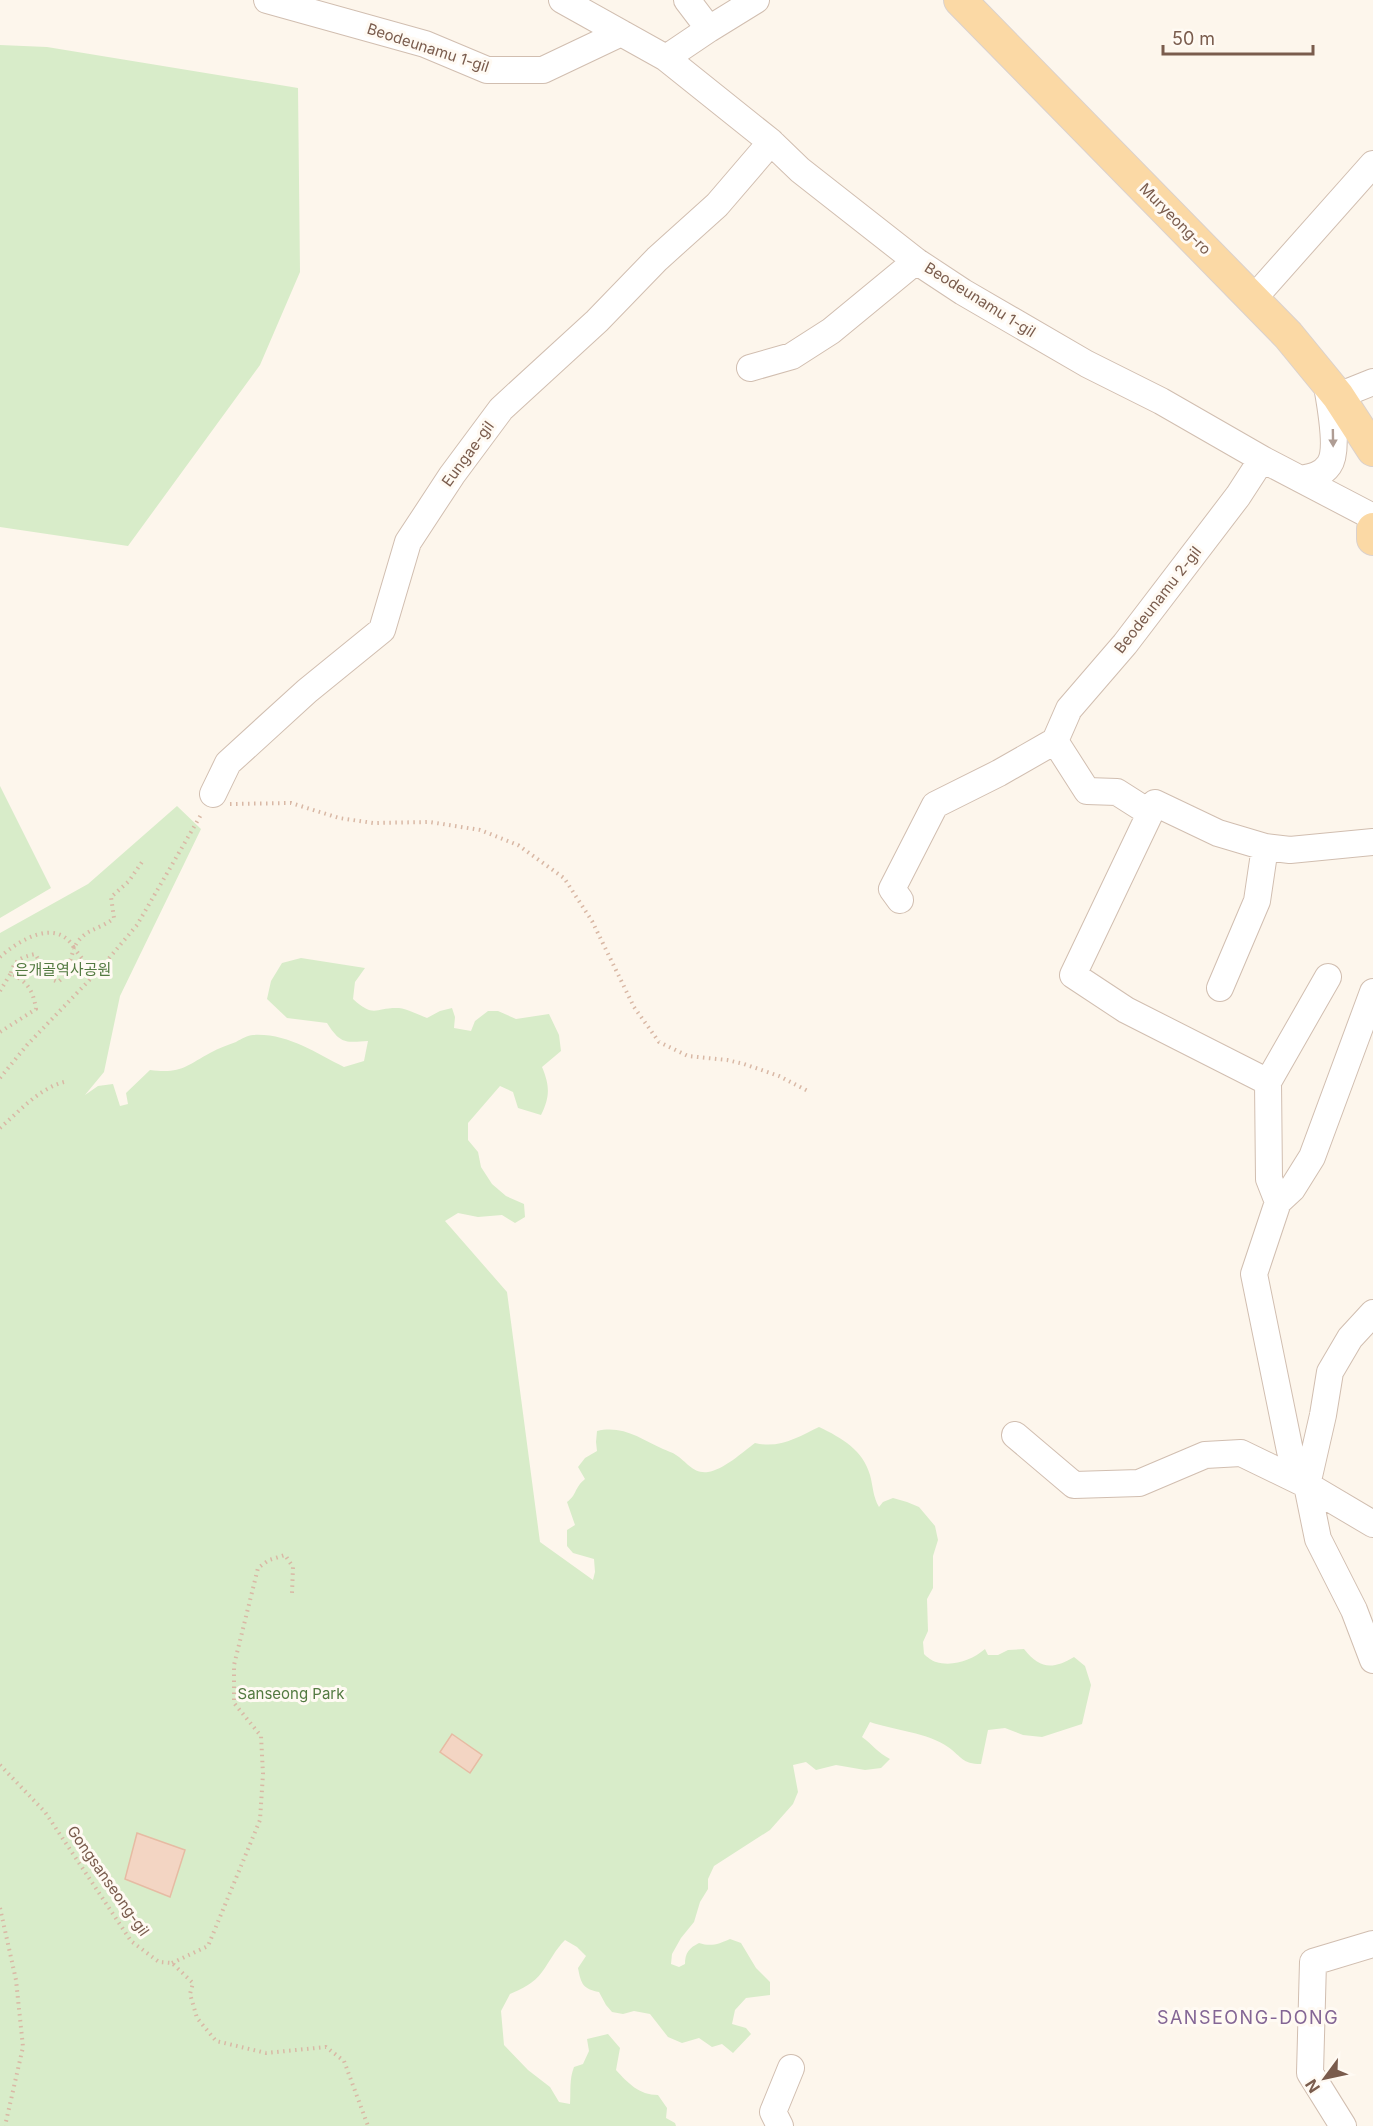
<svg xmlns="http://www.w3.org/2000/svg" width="1373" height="2126" font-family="Inter,'Noto Sans KR',sans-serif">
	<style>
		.green { fill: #d8ecc9 }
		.building { fill: #f3d5c3; stroke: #e6bba3; stroke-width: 1.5 }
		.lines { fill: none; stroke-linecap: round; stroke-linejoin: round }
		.minor-casing { stroke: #d1beb0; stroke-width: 28 }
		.major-casing { stroke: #dad1cd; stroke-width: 34 }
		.path { stroke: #d9b8a5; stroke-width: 4; stroke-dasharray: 1.5 4.5; stroke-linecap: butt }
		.minor { stroke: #fff; stroke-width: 26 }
		.major { stroke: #fbd9a5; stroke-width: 32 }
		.oneway { fill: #af9d94 }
		.labels { text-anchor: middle; stroke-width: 6; stroke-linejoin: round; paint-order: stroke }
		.street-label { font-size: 15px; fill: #7a5c4d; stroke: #fffaf3 }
		.park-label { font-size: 15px; fill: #537a41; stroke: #fffaf3 }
		.quarter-label { font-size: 18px; letter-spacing: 1.5px; fill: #846695; stroke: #fffaf3 }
	</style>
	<rect width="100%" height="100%" fill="#fdf6ec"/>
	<!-- green -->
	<path class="green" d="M0,45L47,47L298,88L300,272L260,365L128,546L0,527Z
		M0,786L51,888L0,918Z
		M177,806L201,829L120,996L104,1072L85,1095L98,1086L113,1084L120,1106L128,1104L126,1093L150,1070C181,1074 186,1066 210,1053C219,1048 228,1045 236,1042C241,1039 248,1035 253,1035C288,1033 315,1053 344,1067L364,1061L368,1041C344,1043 340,1043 327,1023L287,1018L267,999L271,981L282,963L301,958L365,968L355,982L353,999C375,1019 375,1007 399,1008C407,1009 419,1015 427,1018L440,1011L452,1008L455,1017L454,1028L471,1031L475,1021L488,1011H498L516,1019L549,1014L559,1035L561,1051L542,1067C550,1086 550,1097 541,1115L518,1108L513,1092L500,1086L468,1123V1140L478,1152L481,1167L492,1184L506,1196L524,1204L525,1217L515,1223L502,1215L478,1217L458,1213L445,1221L507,1292L540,1542L593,1580L595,1572L594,1559L573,1553L567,1546V1530L575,1525L567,1502C577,1495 574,1488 585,1479L578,1467L585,1458L597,1451L596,1442L597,1431C623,1425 641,1439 663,1449C667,1451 672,1452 676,1455C687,1462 693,1474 708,1472C723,1470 743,1452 755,1443C780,1449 798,1437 819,1427C842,1438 863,1450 870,1475C873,1486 873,1497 879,1507L883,1502L893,1498L907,1502L919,1507L935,1526L938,1540L933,1556V1588L927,1599L928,1631L923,1642L924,1654C927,1657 932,1661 936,1662C953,1667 972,1660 985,1649L988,1655H998L1008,1650L1024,1649C1040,1669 1052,1670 1074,1657L1085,1666L1091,1685L1082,1724L1042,1737L1023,1735L1005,1728L988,1730L981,1764C962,1764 962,1757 948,1747C929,1733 893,1730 870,1722L862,1737C872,1744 878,1753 890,1759L881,1768L865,1770L836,1765L816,1770L806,1762L793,1765L798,1792L793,1804L770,1830L714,1866L708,1879V1889L700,1902L694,1922L681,1938L672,1954L671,1964L679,1967L685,1964C685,1953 689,1948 699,1943C711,1947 719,1944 730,1939L741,1943L756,1968L770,1982V1995L746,1998L735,2010L732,2024L746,2028L751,2034L733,2053L722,2044L712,2047L699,2038L682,2043L668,2037L650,2014L634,2011L623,2014L612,2012L606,2005L599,1992C583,1989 581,1984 578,1968L586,1956L577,1947L565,1940C555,1950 550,1961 542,1972C534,1983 522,1989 510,1994L501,2011L504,2045L528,2070L550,2087L559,2102L570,2104C571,2090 569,2080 574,2067L583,2064L589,2051L587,2039L608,2034L620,2048L616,2070C628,2083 639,2095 658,2095L667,2108L666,2118L675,2123L676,2126H0V933L88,884Z"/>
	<!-- building -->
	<path class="building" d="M452,1734L482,1755L470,1773L440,1752Z
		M137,1833L185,1850L170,1897L125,1879Z"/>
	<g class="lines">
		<defs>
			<path id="minor" d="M267,0L425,44L487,70H543L621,33
				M562,0L666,58L771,142L800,170L916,261L963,292L1087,364L1161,401L1262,459L1373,517
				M687,0L709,29
				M666,58L709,29L756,0
				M1253,299L1373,164
				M750,368L792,356L831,331L916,261
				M1338,396L1373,382
				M1301,479C1312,477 1322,475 1329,465C1340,450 1329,399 1326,380
				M1055,741L1069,709L1125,644L1238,496L1262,459
				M213,794L228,763L307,691L382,630L408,542L452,475L501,409L597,321L657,259L717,205L771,142
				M1265,847L1290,850L1373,842
				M900,900L892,889L935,805L999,773L1055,741L1087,791L1117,792L1150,813
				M1220,988L1257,901L1265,847L1218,833L1155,803L1073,975L1126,1010L1268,1082
				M1373,992L1312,1157L1292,1189L1278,1202L1254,1274L1290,1451L1307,1485L1318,1539L1354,1610L1373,1660
				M1278,1202L1269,1179L1268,1082L1328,977
				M1015,1435L1074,1485L1139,1483L1205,1455L1241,1453L1307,1485L1373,1524
				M1307,1485L1323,1415L1330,1372L1350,1338L1373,1313
				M780,2126L773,2112L791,2068
				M1343,2126L1310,2073L1313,1962L1373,1944"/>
			<path id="major" d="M960,0L1288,335L1338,396L1373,450
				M1373,529V539"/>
		</defs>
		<!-- minor casing -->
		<use href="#minor" class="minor-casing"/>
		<!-- major casing -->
		<use href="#major" class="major-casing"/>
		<!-- path -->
		<path class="path" d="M230,804L291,803L339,818L373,823L430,822L480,830L518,845L564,878L592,921L634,1007L659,1042L688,1056L727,1060L744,1064L779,1076L808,1091
			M0,957C19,940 57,917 74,948C84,928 98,931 114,918L111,897L129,881L144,859
			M11,973C14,960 22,957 35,954L51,979L58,982L66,975L74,948L84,961L99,970
			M0,991L11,973C28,983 33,990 36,1009L0,1032
			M0,1078L27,1045L99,970L137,925L202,813
			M0,1128C20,1111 38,1089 64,1082
			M0,1765L45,1812L131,1941L159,1962L172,1963L193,1983L190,1994L197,2018L216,2041L266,2053L326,2047L344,2061L368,2126
			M0,1908L16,1980L23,2047L5,2126
			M172,1963L208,1946L260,1820L263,1774L261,1736L234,1703V1665L258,1568L269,1560L285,1555L293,1567L292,1593"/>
		<!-- minor -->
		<use href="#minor" class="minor"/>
		<!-- major -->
		<use href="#major" class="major"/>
	</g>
	<!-- one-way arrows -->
	<defs><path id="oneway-solid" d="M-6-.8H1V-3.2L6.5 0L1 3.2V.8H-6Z" transform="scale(1.5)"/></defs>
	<use class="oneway" href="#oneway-solid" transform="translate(1333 438) rotate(89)"/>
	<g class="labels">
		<!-- street labels -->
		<g class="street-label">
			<text transform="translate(428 48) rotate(18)" y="5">Beodeunamu 1-gil</text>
			<text transform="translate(1175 219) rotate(45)" y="5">Muryeong-ro</text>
			<text transform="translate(980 300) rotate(32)" y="5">Beodeunamu 1-gil</text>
			<text transform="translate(468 454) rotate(-54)" y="5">Eungae-gil</text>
			<text transform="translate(1158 600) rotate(-52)" y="5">Beodeunamu 2-gil</text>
			<text transform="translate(108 1881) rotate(55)" y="5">Gongsanseong-gil</text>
		</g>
		<!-- park labels -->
		<g class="park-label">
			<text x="63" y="975">은개골역사공원</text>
			<text x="291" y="1699">Sanseong Park</text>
		</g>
		<!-- quarter labels -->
		<g class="quarter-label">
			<text x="1248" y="2024">SANSEONG-DONG</text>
		</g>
	</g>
	<!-- north arrow -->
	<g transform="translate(1325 2078) rotate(237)" stroke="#fffaf3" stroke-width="4.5" paint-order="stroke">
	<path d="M0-4.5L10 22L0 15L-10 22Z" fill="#7a5c4d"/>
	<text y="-9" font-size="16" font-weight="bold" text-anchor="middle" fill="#7a5c4d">N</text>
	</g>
	<!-- scale -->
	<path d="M1163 45v9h150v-9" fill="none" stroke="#7a5c4d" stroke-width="3"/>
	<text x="1172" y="45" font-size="18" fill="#7a5c4d" stroke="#fffaf3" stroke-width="4.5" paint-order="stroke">50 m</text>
</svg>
